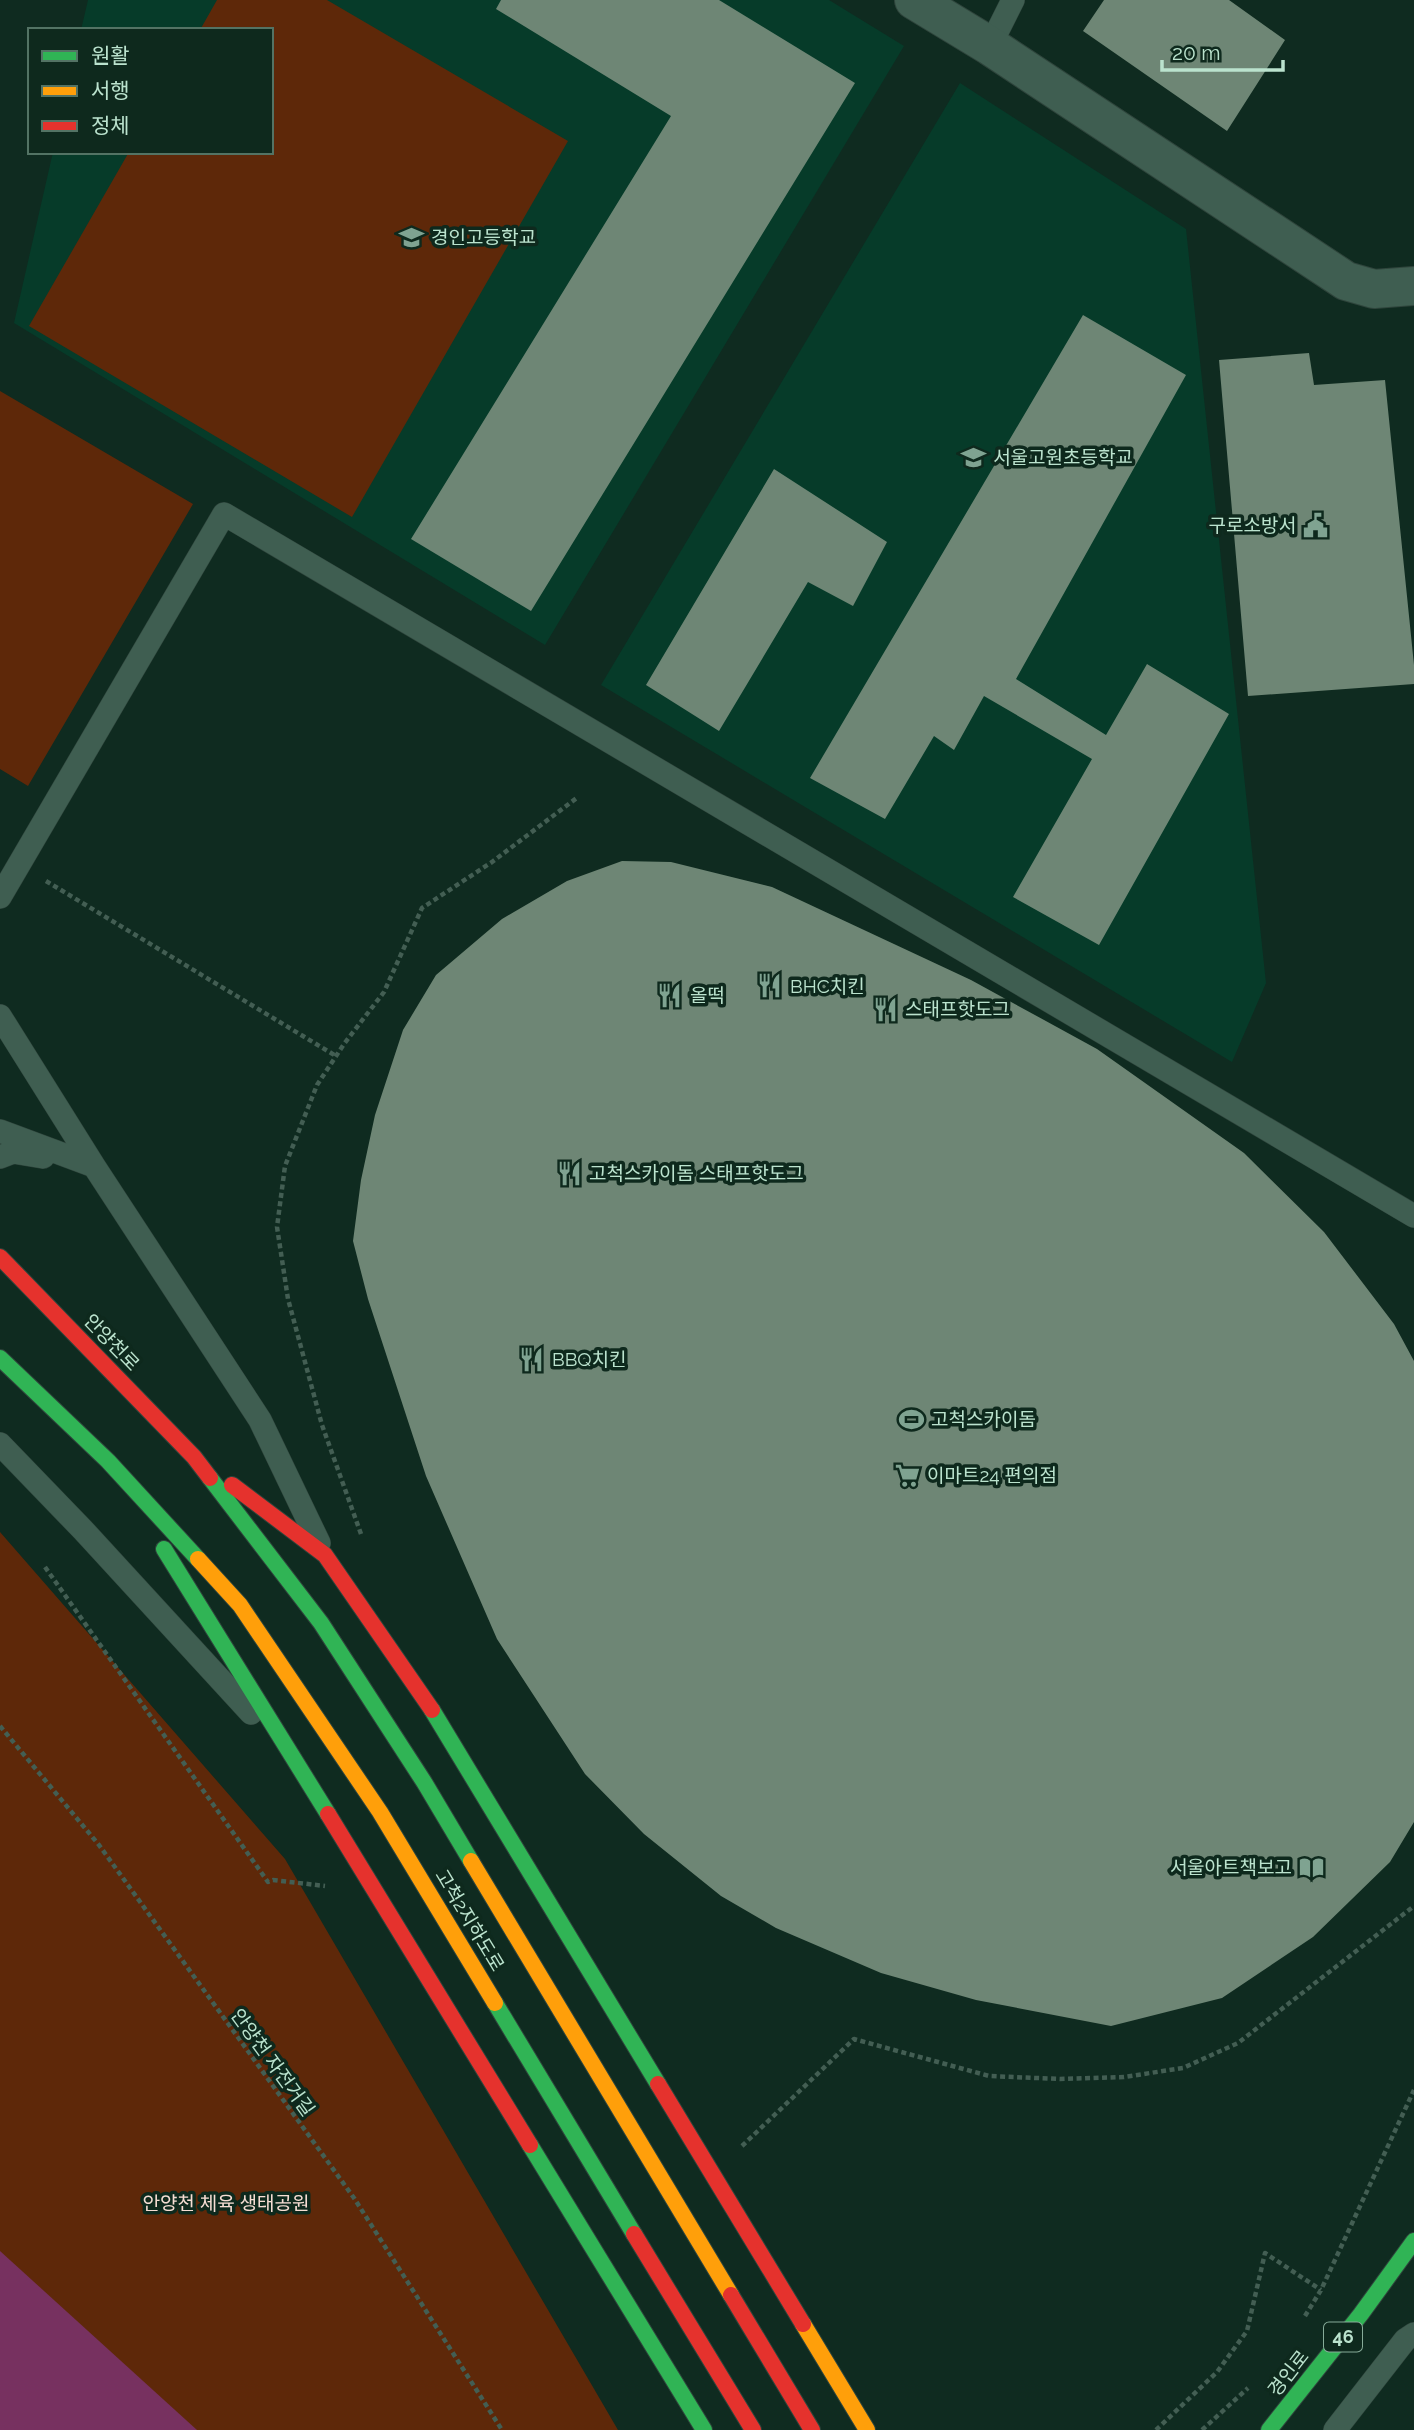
<svg xmlns="http://www.w3.org/2000/svg" width="1414" height="2430" font-family="Raleway,'Noto Sans KR',sans-serif">
	<style>
		.built { fill: #063b29 }
		.green { fill: #5e2809 }
		.water { fill: #773160 }
		.building { fill: #6e8675 }
		.lines { fill: none; stroke-linecap: round; stroke-linejoin: round }
		.lane-casing { stroke: #2f453c; stroke-width: 24 }
		.street-casing { stroke: #2f453c; stroke-width: 40 }
		.fast-casing { stroke: #2f453c; stroke-width: 18 }
		.slow-casing { stroke: #2f453c; stroke-width: 18 }
		.jam-casing { stroke: #2f453c; stroke-width: 18 }
		.path { stroke: #435e53; stroke-width: 4.5; stroke-dasharray: 5 3.5; stroke-linecap: butt }
		.lane { stroke: #3f5e51; stroke-width: 23 }
		.street { stroke: #3f5e51; stroke-width: 38 }
		.fast { stroke: #30b455; stroke-width: 16 }
		.slow { stroke: #ff9f0a; stroke-width: 16 }
		.jam { stroke: #e5322d; stroke-width: 16 }
		.labels { text-anchor: middle; stroke-width: 7; stroke-linejoin: round; paint-order: stroke }
		.shield { fill: #0e291d; stroke: #87ab99; stroke-width: 2 }
		.shield-label { font-size: 18px; font-weight: bold; fill: #bbe3ce }
		.poi-label { font-size: 19px; fill: #bbe3ce; stroke: #0e291d; text-anchor: start }
		.street-label { font-size: 19px; fill: #bbe3ce; stroke: #0e291d }
		.park-label { font-size: 19px; fill: #f6ddd3; stroke: #0e291d }
	</style>
	<rect width="100%" height="100%" fill="#0f2b20"/>
	<!-- built -->
	<path class="built" d="M88,0H829L904,46L545,645L14,323L53,152H271V30H81Z
		M960,83L1186,229L1266,983L1232,1062L601,685Z"/>
	<!-- green -->
	<path class="green" d="M217,0H327L568,141L352,517L29,326L129,152H271V30H200Z
		M0,391L193,504L28,786L0,769Z
		M0,1532L285,1859L618,2430H0Z"/>
	<!-- water -->
	<path class="water" d="M0,2251L197,2430H0Z"/>
	<!-- building -->
	<path class="building" d="M501,0H719L855,83L531,611L411,539L671,116L496,9Z
		M1104,0H1229L1285,40L1227,131L1083,31Z
		M1083,315L1186,375L1016,679L1106,735L1147,664L1229,714L1099,945L1013,897L1092,759L984,696L954,750L934,736L885,819L810,778Z
		M1309,353L1314,385L1385,380L1414,665V684L1248,696L1219,360Z
		M774,469L887,542L853,606L808,582L719,731L646,685Z
		M622,861L671,862L772,887L971,980L1097,1049L1244,1153L1324,1232L1394,1324L1414,1361V1822L1390,1862L1313,1937L1222,1998L1111,2026L976,2000L881,1973L776,1928L721,1896L644,1834L585,1774L497,1639L426,1476L368,1299L353,1241L361,1180L375,1115L403,1030L436,975L502,919L567,881Z"/>
	<g class="lines">
		<defs>
			<path id="lane" d="M990,46L1013,0
				M0,897L224,514L1414,1216
				M0,1016L94,1166L260,1420L319,1543
				M0,1131L94,1166
				M0,1157L13,1152L43,1157
				M0,1444L83,1530L251,1713
				M1335,2430L1405,2340L1414,2334"/>
			<path id="street" d="M914,0L990,46L1346,281L1374,289L1414,286"/>
			<path id="fast" d="M0,1358L108,1461L198,1559
				M210,1478L321,1623L424,1782L471,1861
				M164,1549L328,1814
				M432,1710L658,2084
				M495,2003L634,2234
				M530,2145L704,2430
				M1269,2430L1361,2314L1414,2241"/>
			<path id="slow" d="M198,1559L240,1605L380,1812L495,2003
				M471,1861L731,2295
				M803,2324L867,2430"/>
			<path id="jam" d="M0,1257L194,1457L210,1478
				M232,1485L325,1555L432,1710
				M328,1814L530,2145
				M658,2084L803,2324
				M634,2234L753,2430
				M731,2295L812,2430"/>
		</defs>
		<!-- lane casing -->
		<use href="#lane" class="lane-casing"/>
		<!-- street casing -->
		<use href="#street" class="street-casing"/>
		<!-- fast casing -->
		<use href="#fast" class="fast-casing"/>
		<!-- slow casing -->
		<use href="#slow" class="slow-casing"/>
		<!-- jam casing -->
		<use href="#jam" class="jam-casing"/>
		<!-- path -->
		<path class="path" d="M46,881L336,1056
			M361,1534L322,1425L288,1299L277,1227L285,1166L317,1085L344,1044L384,992L422,908L492,862L578,797
			M45,1567L268,1882L273,1880L325,1886
			M0,1726L99,1845L354,2198L502,2430
			M742,2146L854,2039L989,2076L1060,2079L1124,2077L1183,2068L1238,2043L1414,1906
			M1305,2316L1321,2290L1414,2090
			M1156,2430L1217,2372L1247,2331L1265,2253L1321,2290
			M1202,2430L1248,2388"/>
		<!-- lane -->
		<use href="#lane" class="lane"/>
		<!-- street -->
		<use href="#street" class="street"/>
		<!-- fast -->
		<use href="#fast" class="fast"/>
		<!-- slow -->
		<use href="#slow" class="slow"/>
		<!-- jam -->
		<use href="#jam" class="jam"/>
	</g>
	<!-- icons -->
	<defs>
		<symbol id="school-bare" viewBox="-9 -9 18 18"><path d="M0-5L7-2L0 1L-7-2ZM-4 1L0 2.5L4 1V4Q0 6-4 4Z" fill="#7fa391" stroke="#0e291d" stroke-width="2.5" paint-order="stroke"/></symbol>
		<symbol id="civic-bare" viewBox="-9 -9 18 18"><path d="M-.6-6.5H3V-4.5H.6V-3L4-1V1h2V6H-6V1h2V-1L-.6-3ZM-1.2 2.5V6h2.4V2.5Z" fill="#7fa391" stroke="#0e291d" stroke-width="2.5" paint-order="stroke"/></symbol>
		<symbol id="restaurant-bare" viewBox="-9 -9 18 18"><path d="M-5-6h1v4h1v-4h1v4h1v-4h1v5L-1.5 .5V6h-2V.5L-5-1ZM5-6V6H3V1.5H1.5Q1.5-4 5-6Z" fill="#7fa391" stroke="#0e291d" stroke-width="2.5" paint-order="stroke"/></symbol>
		<symbol id="stadium-bare" viewBox="-9 -9 18 18"><path d="M0-5a6.5 5 0 1 0 0 10a6.5 5 0 1 0 0-10ZM-3.5-1.8h7v3.6h-7Z" fill="#7fa391" stroke="#0e291d" stroke-width="2.5" paint-order="stroke"/></symbol>
		<symbol id="supermarket-bare" viewBox="-9 -9 18 18"><path d="M-6-5.5h2.5l.6 2H6L4.5 2H-2.5L-4.4-4H-6ZM-1.5 3.2a1.3 1.3 0 1 0 .1 0ZM3 3.2a1.3 1.3 0 1 0 .1 0Z" fill="#7fa391" stroke="#0e291d" stroke-width="2.5" paint-order="stroke"/></symbol>
		<symbol id="library-bare" viewBox="-9 -9 18 18"><path d="M-6-4Q-3-5.5-.7-3.5V5Q-3 3-6 4ZM6-4Q3-5.5 .7-3.5V5Q3 3 6 4Z" fill="#7fa391" stroke="#0e291d" stroke-width="2.5" paint-order="stroke"/></symbol>
	</defs>
	<g fill-rule="evenodd">
		<use href="#school-bare" x="394" y="220" width="35" height="35"/>
		<use href="#school-bare" x="956" y="440" width="35" height="35"/>
		<use href="#civic-bare" x="1298" y="508" width="35" height="35"/>
		<use href="#restaurant-bare" x="752" y="968" width="35" height="35"/>
		<use href="#restaurant-bare" x="652" y="978" width="35" height="35"/>
		<use href="#restaurant-bare" x="868" y="992" width="35" height="35"/>
		<use href="#restaurant-bare" x="552" y="1156" width="35" height="35"/>
		<use href="#restaurant-bare" x="514" y="1342" width="35" height="35"/>
		<use href="#stadium-bare" x="894" y="1402" width="35" height="35"/>
		<use href="#supermarket-bare" x="890" y="1458" width="35" height="35"/>
		<use href="#library-bare" x="1294" y="1850" width="35" height="35"/>
	</g>
	<g class="labels">
		<!-- shield labels -->
		<rect class="shield" x="1324" y="2322.5" width="38" height="29" rx="5"/>
		<g class="shield-label">
			<text x="1343" y="2343">46</text>
		</g>
		<!-- poi labels -->
		<g class="poi-label">
			<text x="431" y="244">경인고등학교</text>
			<text x="993" y="464">서울고원초등학교</text>
			<text x="1296" y="532" text-anchor="end">구로소방서</text>
			<text x="790" y="993">BHC치킨</text>
			<text x="690" y="1002">올떡</text>
			<text x="905" y="1016">스태프핫도그</text>
			<text x="589" y="1180">고척스카이돔 스태프핫도그</text>
			<text x="552" y="1366">BBQ치킨</text>
			<text x="931" y="1426">고척스카이돔</text>
			<text x="927" y="1482">이마트24 편의점</text>
			<text x="1292" y="1874" text-anchor="end">서울아트책보고</text>
		</g>
		<!-- street labels -->
		<g class="street-label">
			<text transform="translate(112 1342) rotate(46)" y="7">안양천로</text>
			<text transform="translate(470 1920) rotate(59)" y="7">고척2지하도로</text>
			<text transform="translate(273 2062) rotate(54)" y="7">안양천 자전거길</text>
			<text transform="translate(1288 2373) rotate(-52)" y="7">경인로</text>
		</g>
		<!-- park labels -->
		<g class="park-label">
			<text x="226" y="2210">안양천 체육 생태공원</text>
		</g>
	</g>
	<!-- legend -->
	<rect x="28" y="28" width="245" height="126" fill="#0e291d" stroke="#537364" stroke-width="2"/>
	<rect x="42" y="51" width="35" height="10" fill="#30b455" stroke="#537364" stroke-width="2"/>
	<text x="91" y="63" font-size="21" fill="#bbe3ce">원활</text>
	<rect x="42" y="86" width="35" height="10" fill="#ff9f0a" stroke="#537364" stroke-width="2"/>
	<text x="91" y="98" font-size="21" fill="#bbe3ce">서행</text>
	<rect x="42" y="121" width="35" height="10" fill="#e5322d" stroke="#537364" stroke-width="2"/>
	<text x="91" y="133" font-size="21" fill="#bbe3ce">정체</text>
	<!-- scale -->
	<path d="M1162 60v10h121v-10" fill="none" stroke="#bbe3ce" stroke-width="3.5"/>
	<text x="1172" y="60" font-size="21" fill="#bbe3ce" stroke="#0e291d" stroke-width="5" paint-order="stroke">20 m</text>
</svg>
